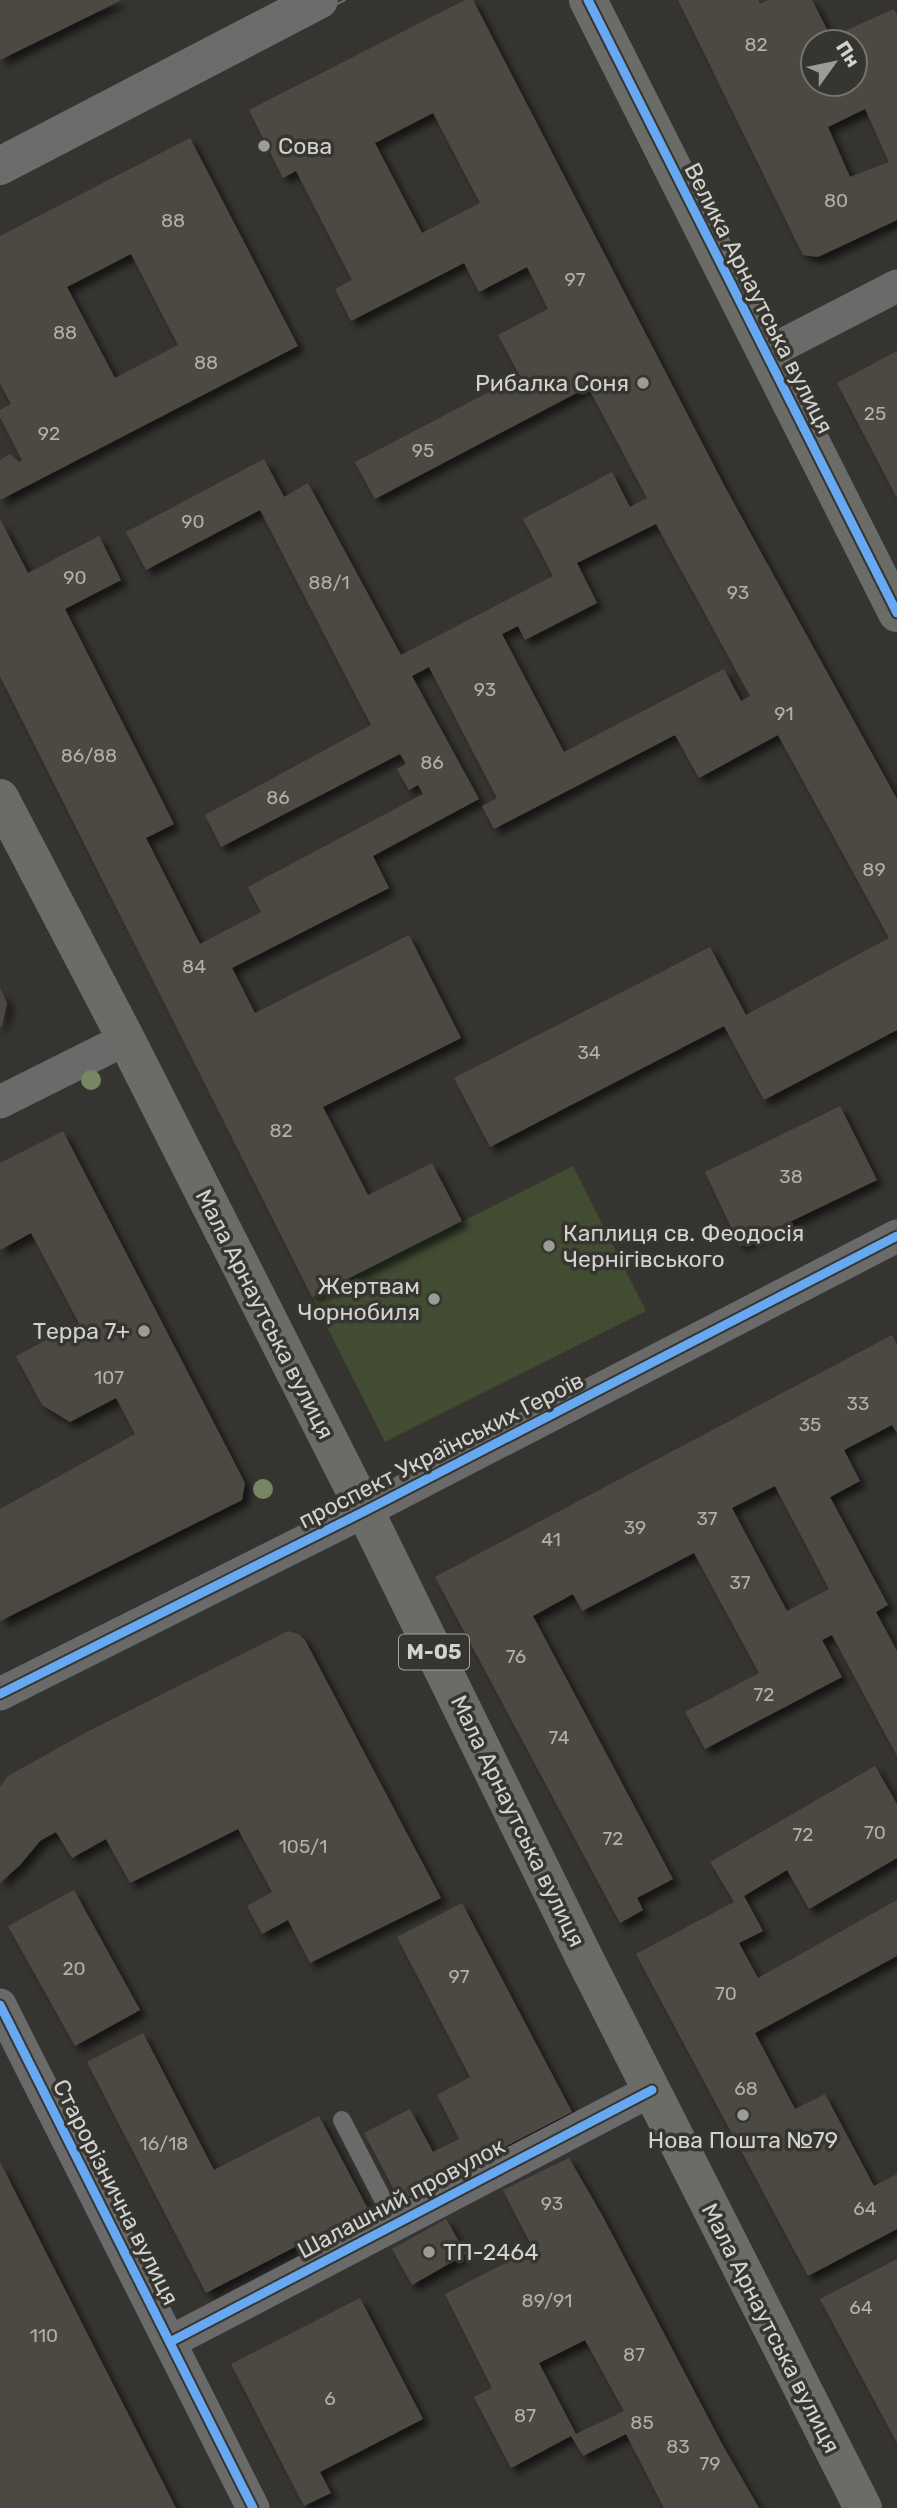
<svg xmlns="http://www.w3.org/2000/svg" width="897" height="2508" font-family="Rubik,sans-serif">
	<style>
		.grass { fill: #424c33 }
		.building { fill: #4c4a42; fill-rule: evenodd; filter: url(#shadow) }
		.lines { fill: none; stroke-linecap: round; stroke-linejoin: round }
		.service { stroke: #6b6a6a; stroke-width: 18 }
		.minor { stroke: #6b6a6a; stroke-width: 33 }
		.secondary { stroke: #6c6c6c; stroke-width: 38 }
		.primary { stroke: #6b6b68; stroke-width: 38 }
		.tram { stroke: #6a6a68; stroke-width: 2 }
		.cycleway-casing { stroke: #363530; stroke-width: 13 }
		.cycleway { stroke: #66a8f1; stroke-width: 9 }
		.tree { fill: #798664 }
		.poi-dot { fill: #9b9b97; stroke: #363530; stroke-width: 2.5 }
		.labels { text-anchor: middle; stroke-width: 7; stroke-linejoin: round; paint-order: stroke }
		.number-label { font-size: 19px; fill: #b0b0ab }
		.shield { fill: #363530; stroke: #a3a39f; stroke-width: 2 }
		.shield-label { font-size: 21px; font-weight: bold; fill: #d2d2ce }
		.poi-label { font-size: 23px; fill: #d2d2ce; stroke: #363530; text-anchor: start }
		.street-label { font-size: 23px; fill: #d2d2ce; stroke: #363530 }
	</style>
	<defs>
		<filter id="shadow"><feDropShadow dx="6" dy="6" stdDeviation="3.5" flood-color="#0009"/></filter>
	</defs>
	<rect width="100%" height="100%" fill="#353431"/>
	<!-- grass -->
	<path class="grass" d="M573,1166L646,1311L385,1442L312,1297Z"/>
	<!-- building -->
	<path class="building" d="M0,0H122L0,60Z
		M465,0H473L725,487L897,799V1030L764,1100L724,1026L490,1147L454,1078L710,947L746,1015L889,938L778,735L699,778L675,735L494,829L482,806L497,798L429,667L412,676L479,799L373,856L389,888L232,968L255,1013L409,935L461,1038L323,1107L368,1195L432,1163L462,1221L312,1297L0,676V519L28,573L99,536L121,580L65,609L174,824L146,838L200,944L261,912L248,887L423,794L418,785L409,790L397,769L406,764L400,754L221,847L205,815L371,725L260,510L146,570L126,532L264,459L284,497L308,483L401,655L553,576L523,519L612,472L630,507L647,498L588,387L375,499L355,462L520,376L498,335L548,309L527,267L479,292L464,263L351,321L335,289L352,280L296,171L283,178L249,110ZM433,113L480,203L422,233L375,143ZM656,524L750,696L741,701L724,669L564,752L502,634L518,626L525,640L597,603L577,563Z
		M678,0H758L760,4L768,0H812L831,37L894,9L897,15V220L818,257L803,255ZM813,42H855V84H813ZM865,109L889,162L850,177L828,127Z
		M190,138L298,346L0,500V460L10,454L19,462L22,460L0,417V410L11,404L0,383V236ZM131,254L178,345L115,378L67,287Z
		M897,351V498L837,383Z
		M0,988L7,1003L2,1026L0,1027Z
		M840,1106L877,1180L740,1246L705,1172Z
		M63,1131L245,1483L242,1500L0,1621V1509L135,1434L116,1398L70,1422L42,1405L16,1356L79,1323L31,1233L0,1250V1163Z
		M892,1335L897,1344V1433L892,1425L844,1450L860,1481L830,1497L888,1605L876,1612L897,1651V1756L832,1635L822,1640L842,1677L705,1749L685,1712L759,1673L694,1553L582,1611L573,1594L533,1616L673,1879L637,1898L643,1910L620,1923L435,1577ZM775,1486L829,1589L787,1611L732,1508Z
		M288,1631L299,1634L305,1640L441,1898L310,1963L288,1920L262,1934L247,1906L272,1892L238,1829L130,1883L106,1839L72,1858L56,1832L40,1841L20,1865L0,1883V1787L8,1776L85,1733Z
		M875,1766L897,1804V1858L809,1909L787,1870L744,1896L763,1931L739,1943L758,1978L897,1900V1956L755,2033L795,2109L825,2094L874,2186L897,2174V2229L808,2276L636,1954L734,1902L710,1862Z
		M74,1890L140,2010L75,2046L8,1926Z
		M462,1903L572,2112L400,2201L364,2133L410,2109L433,2152L459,2139L437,2095L470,2077L397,1937Z
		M143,2033L214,2170L319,2116L368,2209L206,2293L87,2062Z
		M569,2158L602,2215L722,2444L759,2508H664L626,2434L583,2456L571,2436L511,2468L474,2397L492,2388L445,2294L533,2249L503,2190ZM585,2340L624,2411L576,2434L539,2363Z
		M0,2162L176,2508H0Z
		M446,2219L466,2254L412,2285L392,2249Z
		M897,2259V2443L820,2299Z
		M360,2298L423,2419L320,2472L331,2493L304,2506L231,2364Z"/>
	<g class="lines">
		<!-- service -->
		<path class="service" d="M342,2120L395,2223"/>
		<!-- minor -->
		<path class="minor" d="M765,354L897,286
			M0,1102L126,1039
			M0,1694L365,1511L897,1236
			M0,2005L253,2508
			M170,2342L652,2090"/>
		<!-- secondary -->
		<path class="secondary" d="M0,166L319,0"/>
		<!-- primary -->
		<path class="primary" d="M588,0L897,613
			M0,798L126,1039L365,1511L584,1957L863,2508"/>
		<!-- tram -->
		<path class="tram" d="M0,152L292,0
			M0,180L345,0"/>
		<defs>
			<path id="cycleway" d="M588,0L897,613
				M0,1694L365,1511L897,1236
				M0,2005L253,2508
				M170,2342L652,2090"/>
		</defs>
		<!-- cycleway casing -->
		<use href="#cycleway" class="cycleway-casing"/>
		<!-- cycleway -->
		<use href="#cycleway" class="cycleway"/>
	</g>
	<!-- trees -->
	<g class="tree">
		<circle cx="91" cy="1080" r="10"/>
		<circle cx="263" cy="1489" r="10"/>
	</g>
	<!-- markers -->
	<g class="poi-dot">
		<circle cx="264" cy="146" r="7"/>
		<circle cx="643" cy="383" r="7"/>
		<circle cx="549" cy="1246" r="7"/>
		<circle cx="434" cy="1299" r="7"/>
		<circle cx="144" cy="1331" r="7"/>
		<circle cx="743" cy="2115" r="7"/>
		<circle cx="429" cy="2252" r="7"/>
	</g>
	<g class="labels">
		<!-- number labels -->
		<g class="number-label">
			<text x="756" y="51">82</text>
			<text x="836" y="207">80</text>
			<text x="173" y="227">88</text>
			<text x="575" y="286">97</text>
			<text x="65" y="339">88</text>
			<text x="206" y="369">88</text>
			<text x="875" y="420">25</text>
			<text x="49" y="440">92</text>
			<text x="423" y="457">95</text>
			<text x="193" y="528">90</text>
			<text x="75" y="584">90</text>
			<text x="329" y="589">88/1</text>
			<text x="738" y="599">93</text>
			<text x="485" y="696">93</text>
			<text x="784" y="720">91</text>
			<text x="89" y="762">86/88</text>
			<text x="432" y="769">86</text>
			<text x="278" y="804">86</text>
			<text x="874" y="876">89</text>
			<text x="194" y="973">84</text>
			<text x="589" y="1059">34</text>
			<text x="281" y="1137">82</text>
			<text x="791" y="1183">38</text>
			<text x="109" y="1384">107</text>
			<text x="858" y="1410">33</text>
			<text x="810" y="1431">35</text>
			<text x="707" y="1525">37</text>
			<text x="635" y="1534">39</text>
			<text x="551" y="1546">41</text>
			<text x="740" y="1589">37</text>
			<text x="516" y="1663">76</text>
			<text x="764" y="1701">72</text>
			<text x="559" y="1744">74</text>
			<text x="875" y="1839">70</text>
			<text x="803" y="1841">72</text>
			<text x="613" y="1845">72</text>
			<text x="303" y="1853">105/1</text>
			<text x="74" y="1975">20</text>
			<text x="459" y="1983">97</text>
			<text x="726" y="2000">70</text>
			<text x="746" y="2095">68</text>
			<text x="164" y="2150">16/18</text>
			<text x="552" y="2210">93</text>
			<text x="865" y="2215">64</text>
			<text x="547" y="2307">89/91</text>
			<text x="861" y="2314">64</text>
			<text x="44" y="2342">110</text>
			<text x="634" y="2361">87</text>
			<text x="330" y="2405">6</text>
			<text x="525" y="2422">87</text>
			<text x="642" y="2429">85</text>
			<text x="678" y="2453">83</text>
			<text x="710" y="2470">79</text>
		</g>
		<!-- shield labels -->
		<rect class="shield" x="399" y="1634.5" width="70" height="35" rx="5"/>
		<g class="shield-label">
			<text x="434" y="1659">М-05</text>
		</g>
		<!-- poi labels -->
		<g class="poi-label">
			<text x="278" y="154">Сова</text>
			<text x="629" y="391" text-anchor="end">Рибалка Соня</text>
			<text x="563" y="1241">Каплиця св. Феодосія<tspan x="563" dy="26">Чернігівського</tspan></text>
			<text x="420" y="1294" text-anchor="end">Жертвам<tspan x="420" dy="26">Чорнобиля</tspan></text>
			<text x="130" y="1339" text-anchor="end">Терра 7+</text>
			<text x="743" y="2148" text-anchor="middle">Нова Пошта №79</text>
			<text x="443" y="2260">ТП-2464</text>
		</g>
		<!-- street labels -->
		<g class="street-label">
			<text transform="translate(759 298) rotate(63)" y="8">Велика Арнаутська вулиця</text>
			<text transform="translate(265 1314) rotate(63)" y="8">Мала Арнаутська вулиця</text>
			<text transform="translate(441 1450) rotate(-27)" y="8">проспект Українських Героїв</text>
			<text transform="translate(518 1821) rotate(64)" y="8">Мала Арнаутська вулиця</text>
			<text transform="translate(116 2192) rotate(63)" y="8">Старорізнична вулиця</text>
			<text transform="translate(401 2198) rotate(-28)" y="8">Шалашний провулок</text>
			<text transform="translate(771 2328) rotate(63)" y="8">Мала Арнаутська вулиця</text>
		</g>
	</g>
	<!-- north arrow -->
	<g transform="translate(834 63) rotate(57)"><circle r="33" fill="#363530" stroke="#74746f" stroke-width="2"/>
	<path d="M0-5L12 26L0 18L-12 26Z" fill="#9b9b97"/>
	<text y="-10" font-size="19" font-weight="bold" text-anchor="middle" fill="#d2d2ce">Пн</text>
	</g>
</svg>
